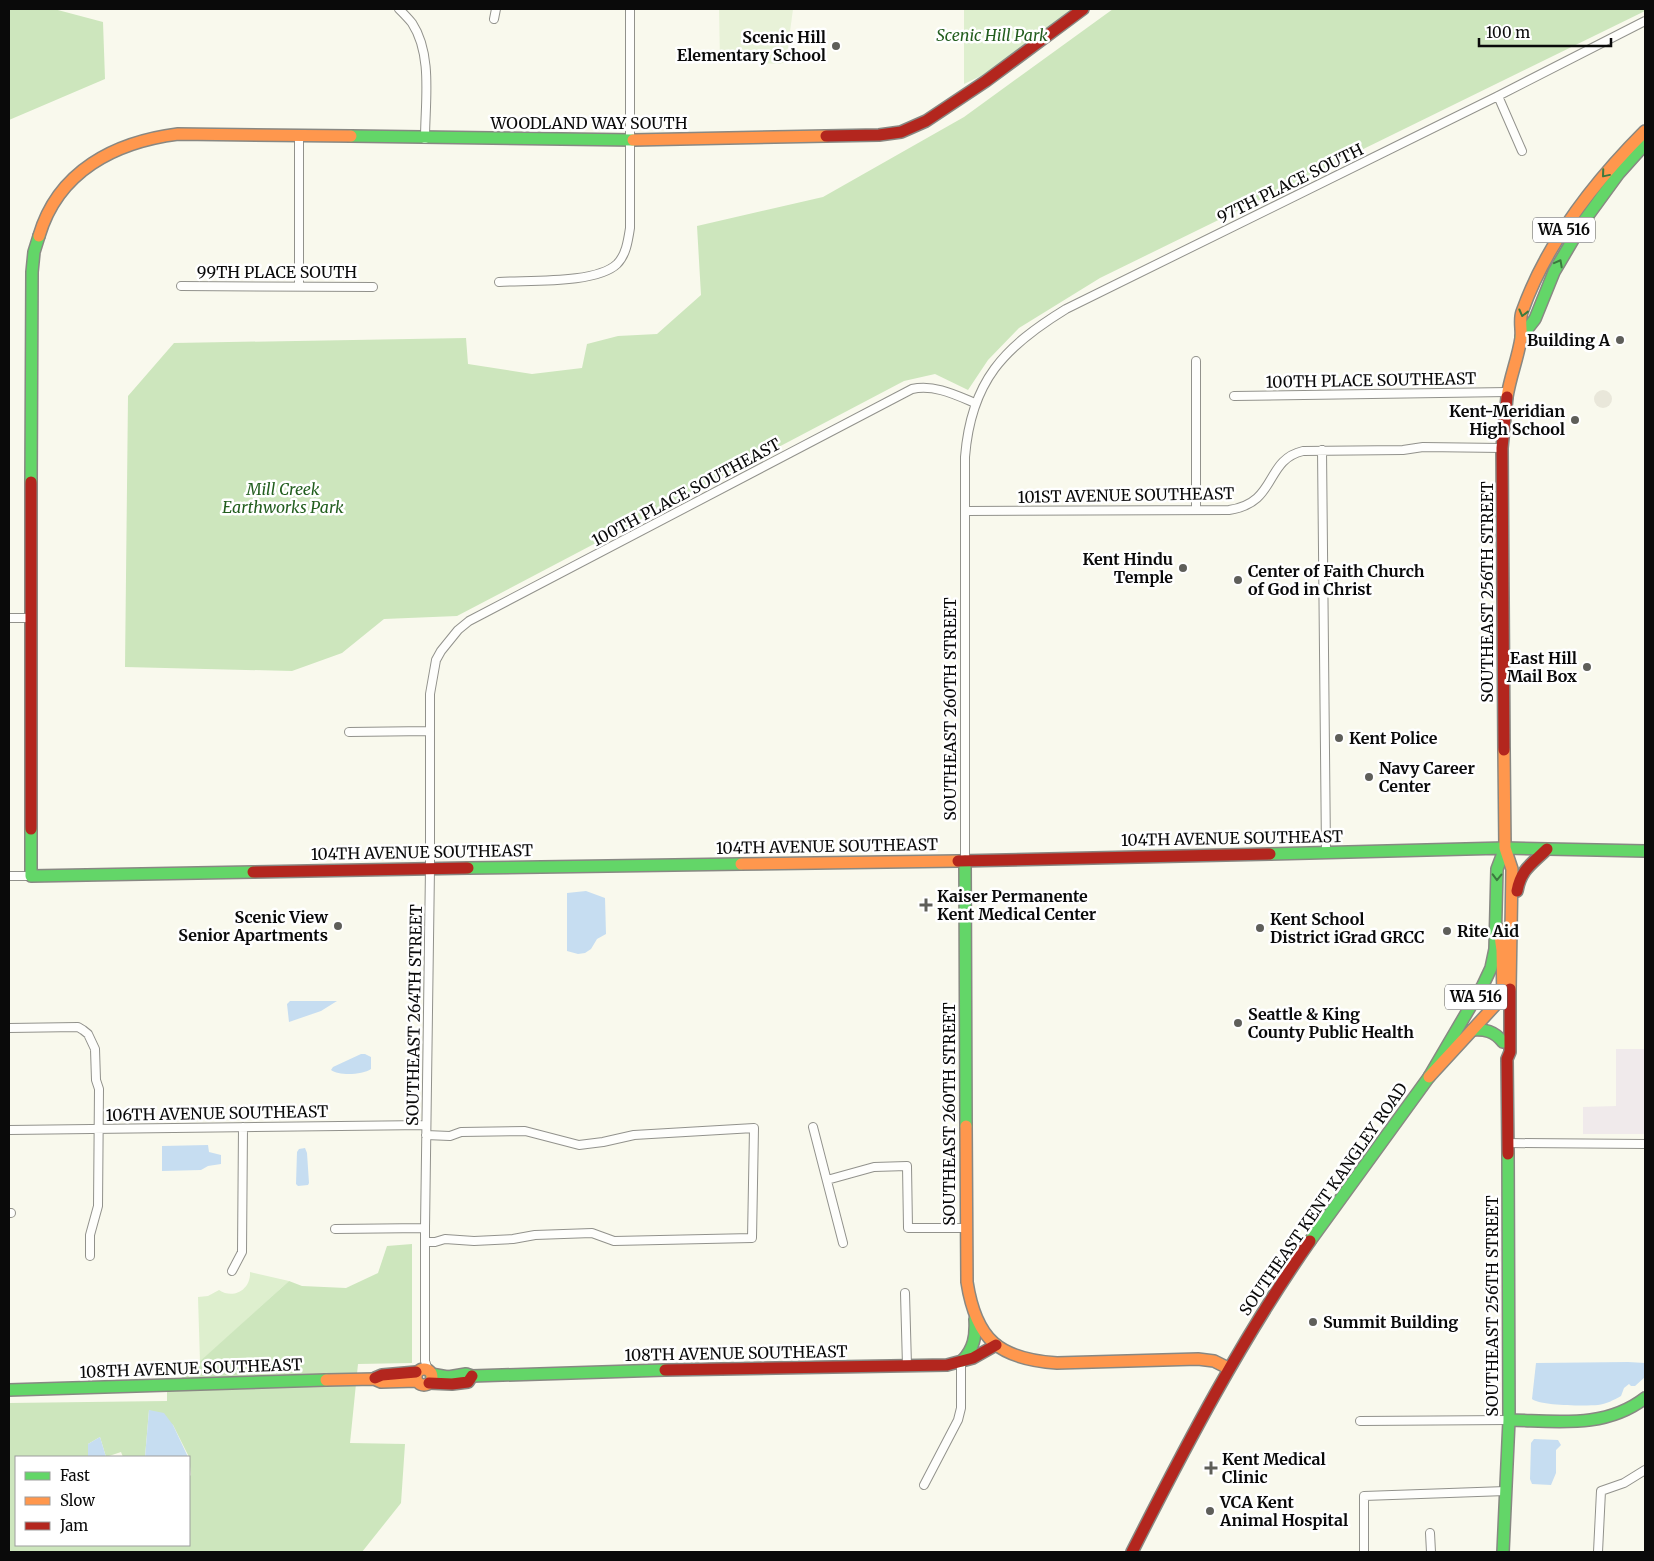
<svg xmlns="http://www.w3.org/2000/svg" width="1654" height="1561" font-family="Merriweather,serif">
	<style>
		.industrial { fill: #f0eaeb }
		.green { fill: #deefce }
		.forest { fill: #cde6bd; fill-rule: evenodd }
		.pitch { fill: #e8f2d8 }
		.plaza { fill: #e9e7da }
		.water { fill: #c6ddf1 }
		.lines { fill: none; stroke-linecap: round; stroke-linejoin: round }
		.street-casing { stroke: #92928c; stroke-width: 10 }
		.fast-casing { stroke: #888883; stroke-width: 14 }
		.slow-casing { stroke: #888883; stroke-width: 14 }
		.jam-casing { stroke: #888883; stroke-width: 14 }
		.street { stroke: #fefefc; stroke-width: 8 }
		.fast { stroke: #63d668; stroke-width: 11 }
		.slow { stroke: #ff974d; stroke-width: 11 }
		.jam { stroke: #b3261e; stroke-width: 11 }
		.oneway { stroke: #3b7a3e }
		.poi-dot { fill: #5e5e59; stroke: #fff; stroke-width: 2 }
		.labels { text-anchor: middle; stroke-width: 5; stroke-linejoin: round; paint-order: stroke }
		.shield { fill: #fff; stroke: #545454; stroke-width: 1 }
		.shield-label { font-size: 15px; font-weight: bold; fill: #0a0a0a }
		.park-label { font-size: 16px; font-style: italic; fill: #235e1f; stroke: #fff }
		.poi-label { font-size: 16px; font-weight: bold; fill: #0a0a0a; stroke: #fff; text-anchor: start }
		.street-label { font-size: 16px; fill: #0a0a0a; stroke: #fff }
	</style>
	<rect width="100%" height="100%" fill="#f9f9ed"/>
	<!-- industrial -->
	<path class="industrial" d="M1616,1049H1645V1134H1583V1107L1616,1106Z"/>
	<!-- green -->
	<path class="green" d="M964,9H1073L987,73L964,84Z
		M250,1272L289,1281L200,1362L198,1297L208,1296L219,1290C234,1300 251,1289 250,1272Z"/>
	<!-- forest -->
	<path class="forest" d="M9,9H54L103,22L105,79L9,120Z
		M1113,9H1645V11L1100,278L1019,328L988,360L968,390L935,374L904,381L457,616L384,619L342,653L292,671L125,667L128,396L174,343L466,338L468,364L532,374L582,368L587,344L618,336L657,334L701,295L697,226L823,197L964,117Z
		M412,1244V1363L358,1364L350,1443L405,1444L401,1503L362,1552H9V1403L167,1401V1391L289,1281L302,1286L346,1288L378,1273L387,1246ZM149,1410L173,1425L189,1457L191,1475L189,1477V1545H16V1457H88V1444L100,1437L106,1457L121,1452L123,1457H145Z"/>
	<!-- pitch -->
	<path class="pitch" d="M719,9H793L786,62L779,64L720,61Z"/>
	<!-- plaza -->
	<path class="plaza" d="M1594 399a9 9 0 1 1 18 0a9 9 0 1 1-18 0Z"/>
	<!-- water -->
	<path class="water" d="M586,891L605,898L606,934L597,939L591,949L585,953L578,954L567,951V893Z
		M290,1001H337L321,1011L289,1022L287,1004Z
		M361,1054H365L371,1057V1069C362,1075 339,1076 331,1070L333,1067Z
		M208,1145L209,1152L221,1155V1164L208,1166L201,1170L162,1171V1146Z
		M305,1148L307,1153L309,1183L308,1185L298,1186L296,1184L297,1152L299,1149Z
		M1628,1362L1645,1363V1377L1635,1386H1631L1629,1384L1624,1388L1621,1396C1614,1400 1606,1404 1598,1405C1586,1406 1541,1406 1532,1399L1536,1363Z
		M149,1410L164,1413L173,1425L188,1457H145Z
		M100,1437L106,1457H88V1444Z
		M1534,1439L1558,1440L1561,1445L1556,1450V1473L1551,1485L1532,1484L1530,1479L1531,1443Z"/>
	<g class="lines">
		<defs>
			<path id="street" d="M399,9C403,13 408,18 412,23C433,55 425,102 425,139
				M494,19L496,9
				M1498,96L1522,151
				M499,282C529,280 596,284 617,264C626,255 628,241 630,228V9
				M181,286L373,287
				M299,286V135
				M1234,396L1508,392
				M1322,450L1326,852
				M1196,510V361
				M966,511L1229,510C1278,503 1264,460 1303,451L1403,450L1423,447L1502,448
				M9,618H30
				M349,732L429,731
				M965,861V457C971,381 1004,347 1066,309L1498,96L1645,21
				M9,876H31
				M9,1028L78,1027L83,1030L88,1034L95,1049L96,1080L99,1089L98,1206L90,1235V1256
				M813,1127L843,1243
				M9,1130L426,1125
				M1508,1143L1645,1144
				M827,1180L874,1167L907,1166L908,1228H966
				M9,1213H11
				M335,1229L425,1228
				M425,1242H435L445,1239L474,1241L513,1239L535,1235L592,1233L614,1241L752,1238L754,1128L634,1135L603,1142L579,1145L525,1131L461,1132L450,1136L426,1135
				M232,1271L242,1252L243,1127
				M905,1293L907,1366
				M428,1370L425,1361V1228L430,868V694L436,660L441,651L458,630L469,621L912,389C934,384 956,395 975,403
				M1360,1421L1509,1420
				M924,1485L958,1420L961,1408V1363
				M1430,1533L1431,1552
				M1364,1552V1496L1506,1491
				M1598,1552L1601,1491L1624,1483L1645,1470"/>
			<path id="fast" d="M351,136L633,140
				M1521,337L1535,319L1554,272L1584,221L1619,173L1645,144
				M31,482L32,272L34,252L39,236
				M31,829V876L253,872
				M1505,848L1645,851
				M1270,854L1505,848
				M965,861L966,1126
				M468,868L741,864
				M1472,1030C1485,1029 1494,1031 1503,1042
				M1310,1241L1429,1077L1483,985L1491,968L1495,949L1497,869L1505,848
				M962,1361C974,1349 976,1336 975,1319
				M431,1374L448,1377L466,1374L472,1376L665,1370
				M9,1390L326,1380
				M1509,1420C1557,1421 1605,1429 1645,1398
				M1503,1552L1509,1420L1508,1154"/>
			<path id="slow" d="M633,140L826,136
				M39,236C58,171 115,142 178,134L351,136
				M1507,397C1510,377 1518,358 1521,338C1522,329 1519,320 1522,312C1546,244 1595,181 1645,131
				M741,864L958,861
				M1499,929L1502,950L1503,1001
				M1429,1077L1510,989L1512,869L1505,848L1504,750
				M966,1126L967,1282C976,1340 999,1359 1057,1363L1198,1359L1214,1361L1228,1368
				M416 1377a8 8 0 1 1 16 0a8 8 0 1 1-16 0Z
				M326,1380L374,1379L381,1382L417,1381"/>
			<path id="jam" d="M826,136L879,135L901,132L926,121L986,81L1083,9
				M31,482V829
				M1504,750L1502,448L1507,397
				M958,861L1270,854
				M253,872L468,868
				M1517,891C1521,869 1532,864 1547,849
				M1508,1154L1507,1059L1510,1052V989
				M665,1370L947,1365L973,1358L996,1345
				M375,1378L382,1375L416,1372
				M429,1383L452,1384L468,1382L472,1376
				M1132,1552C1186,1445 1241,1340 1310,1241"/>
		</defs>
		<!-- street casing -->
		<use href="#street" class="street-casing"/>
		<!-- fast casing -->
		<use href="#fast" class="fast-casing"/>
		<!-- slow casing -->
		<use href="#slow" class="slow-casing"/>
		<!-- jam casing -->
		<use href="#jam" class="jam-casing"/>
		<!-- street -->
		<use href="#street" class="street"/>
		<!-- fast -->
		<use href="#fast" class="fast"/>
		<!-- slow -->
		<use href="#slow" class="slow"/>
		<!-- jam -->
		<use href="#jam" class="jam"/>
	</g>
	<!-- one-way arrows -->
	<defs><path id="oneway-chevron" d="M-2-3.5L2.5 0L-2 3.5" fill="none" stroke-width="1.6" stroke-linecap="round" stroke-linejoin="round" transform="scale(1.25)"/></defs>
	<g class="oneway">
		<use href="#oneway-chevron" transform="translate(1605 174) rotate(130)"/>
		<use href="#oneway-chevron" transform="translate(1559 263) rotate(-62)"/>
		<use href="#oneway-chevron" transform="translate(1523 313) rotate(104)"/>
		<use href="#oneway-chevron" transform="translate(1497 877) rotate(91)"/>
	</g>
	<!-- markers -->
	<g class="poi-dot">
		<circle cx="836" cy="46" r="5"/>
		<circle cx="1620" cy="340" r="5"/>
		<circle cx="1575" cy="420" r="5"/>
		<circle cx="1183" cy="568" r="5"/>
		<circle cx="1238" cy="580" r="5"/>
		<circle cx="1587" cy="667" r="5"/>
		<circle cx="1339" cy="738" r="5"/>
		<circle cx="1369" cy="777" r="5"/>
		<path d="M923.5 897.5h5v5h5v5h-5v5h-5v-5h-5v-5h5z"/>
		<circle cx="338" cy="926" r="5"/>
		<circle cx="1260" cy="928" r="5"/>
		<circle cx="1447" cy="931" r="5"/>
		<circle cx="1238" cy="1023" r="5"/>
		<circle cx="1313" cy="1322" r="5"/>
		<path d="M1208.5 1460.5h5v5h5v5h-5v5h-5v-5h-5v-5h5z"/>
		<circle cx="1210" cy="1511" r="5"/>
	</g>
	<g class="labels">
		<!-- shield labels -->
		<g class="shield">
			<rect x="1533" y="217.5" width="62" height="25" rx="4"/>
			<rect x="1445" y="984.5" width="62" height="25" rx="4"/>
		</g>
		<g class="shield-label">
			<text x="1564" y="235">WA 516</text>
			<text x="1476" y="1002">WA 516</text>
		</g>
		<!-- park labels -->
		<g class="park-label">
			<text x="992" y="41">Scenic Hill Park</text>
			<text x="283" y="495">Mill Creek<tspan x="283" dy="18">Earthworks Park</tspan></text>
		</g>
		<!-- poi labels -->
		<g class="poi-label">
			<text x="826" y="43" text-anchor="end">Scenic Hill<tspan x="826" dy="18">Elementary School</tspan></text>
			<text x="1610" y="346" text-anchor="end">Building A</text>
			<text x="1565" y="417" text-anchor="end">Kent-Meridian<tspan x="1565" dy="18">High School</tspan></text>
			<text x="1173" y="565" text-anchor="end">Kent Hindu<tspan x="1173" dy="18">Temple</tspan></text>
			<text x="1248" y="577">Center of Faith Church<tspan x="1248" dy="18">of God in Christ</tspan></text>
			<text x="1577" y="664" text-anchor="end">East Hill<tspan x="1577" dy="18">Mail Box</tspan></text>
			<text x="1349" y="744">Kent Police</text>
			<text x="1379" y="774">Navy Career<tspan x="1379" dy="18">Center</tspan></text>
			<text x="937" y="902">Kaiser Permanente<tspan x="937" dy="18">Kent Medical Center</tspan></text>
			<text x="328" y="923" text-anchor="end">Scenic View<tspan x="328" dy="18">Senior Apartments</tspan></text>
			<text x="1270" y="925">Kent School<tspan x="1270" dy="18">District iGrad GRCC</tspan></text>
			<text x="1457" y="937">Rite Aid</text>
			<text x="1248" y="1020">Seattle &amp; King<tspan x="1248" dy="18">County Public Health</tspan></text>
			<text x="1323" y="1328">Summit Building</text>
			<text x="1222" y="1465">Kent Medical<tspan x="1222" dy="18">Clinic</tspan></text>
			<text x="1220" y="1508">VCA Kent<tspan x="1220" dy="18">Animal Hospital</tspan></text>
		</g>
		<!-- street labels -->
		<g class="street-label">
			<text x="589" y="129">WOODLAND WAY SOUTH</text>
			<text transform="translate(1290 183) rotate(-26)" y="6">97TH PLACE SOUTH</text>
			<text x="277" y="278">99TH PLACE SOUTH</text>
			<text transform="translate(1371 380) rotate(-1)" y="6">100TH PLACE SOUTHEAST</text>
			<text transform="translate(686 492) rotate(-28)" y="6">100TH PLACE SOUTHEAST</text>
			<text transform="translate(1126 495) rotate(-1)" y="6">101ST AVENUE SOUTHEAST</text>
			<text transform="translate(1487 592) rotate(-90)" y="6">SOUTHEAST 256TH STREET</text>
			<text transform="translate(950 709) rotate(-90)" y="6">SOUTHEAST 260TH STREET</text>
			<text transform="translate(1232 838) rotate(-1)" y="6">104TH AVENUE SOUTHEAST</text>
			<text transform="translate(827 846) rotate(-1)" y="6">104TH AVENUE SOUTHEAST</text>
			<text transform="translate(422 852) rotate(-1)" y="6">104TH AVENUE SOUTHEAST</text>
			<text transform="translate(414 1015) rotate(-89)" y="6">SOUTHEAST 264TH STREET</text>
			<text transform="translate(217 1113) rotate(-1)" y="6">106TH AVENUE SOUTHEAST</text>
			<text transform="translate(949 1114) rotate(-90)" y="6">SOUTHEAST 260TH STREET</text>
			<text transform="translate(1323 1199) rotate(-55)" y="6">SOUTHEAST KENT KANGLEY ROAD</text>
			<text transform="translate(1492 1306) rotate(-90)" y="6">SOUTHEAST 256TH STREET</text>
			<text transform="translate(736 1353) rotate(-1)" y="6">108TH AVENUE SOUTHEAST</text>
			<text transform="translate(191 1368) rotate(-2)" y="6">108TH AVENUE SOUTHEAST</text>
		</g>
	</g>
	<!-- border -->
	<rect width="1654" height="1561" fill="none" stroke="#0a0a0a" stroke-width="20"/>
	<!-- legend -->
	<rect x="15" y="1456" width="175" height="90" fill="#ffffff" stroke="#9d9d9d"/>
	<rect x="25" y="1472" width="25" height="8" fill="#63d668" stroke="#9d9d9d"/>
	<text x="60" y="1481" font-size="15" fill="#0a0a0a">Fast</text>
	<rect x="25" y="1497" width="25" height="8" fill="#ff974d" stroke="#9d9d9d"/>
	<text x="60" y="1506" font-size="15" fill="#0a0a0a">Slow</text>
	<rect x="25" y="1522" width="25" height="8" fill="#b3261e" stroke="#9d9d9d"/>
	<text x="60" y="1531" font-size="15" fill="#0a0a0a">Jam</text>
	<!-- scale -->
	<path d="M1479 38v8h132v-8" fill="none" stroke="#0a0a0a" stroke-width="2.5"/>
	<text x="1486" y="38" font-size="15" fill="#0a0a0a" stroke="#ffffff" stroke-width="4" paint-order="stroke">100 m</text>
</svg>
